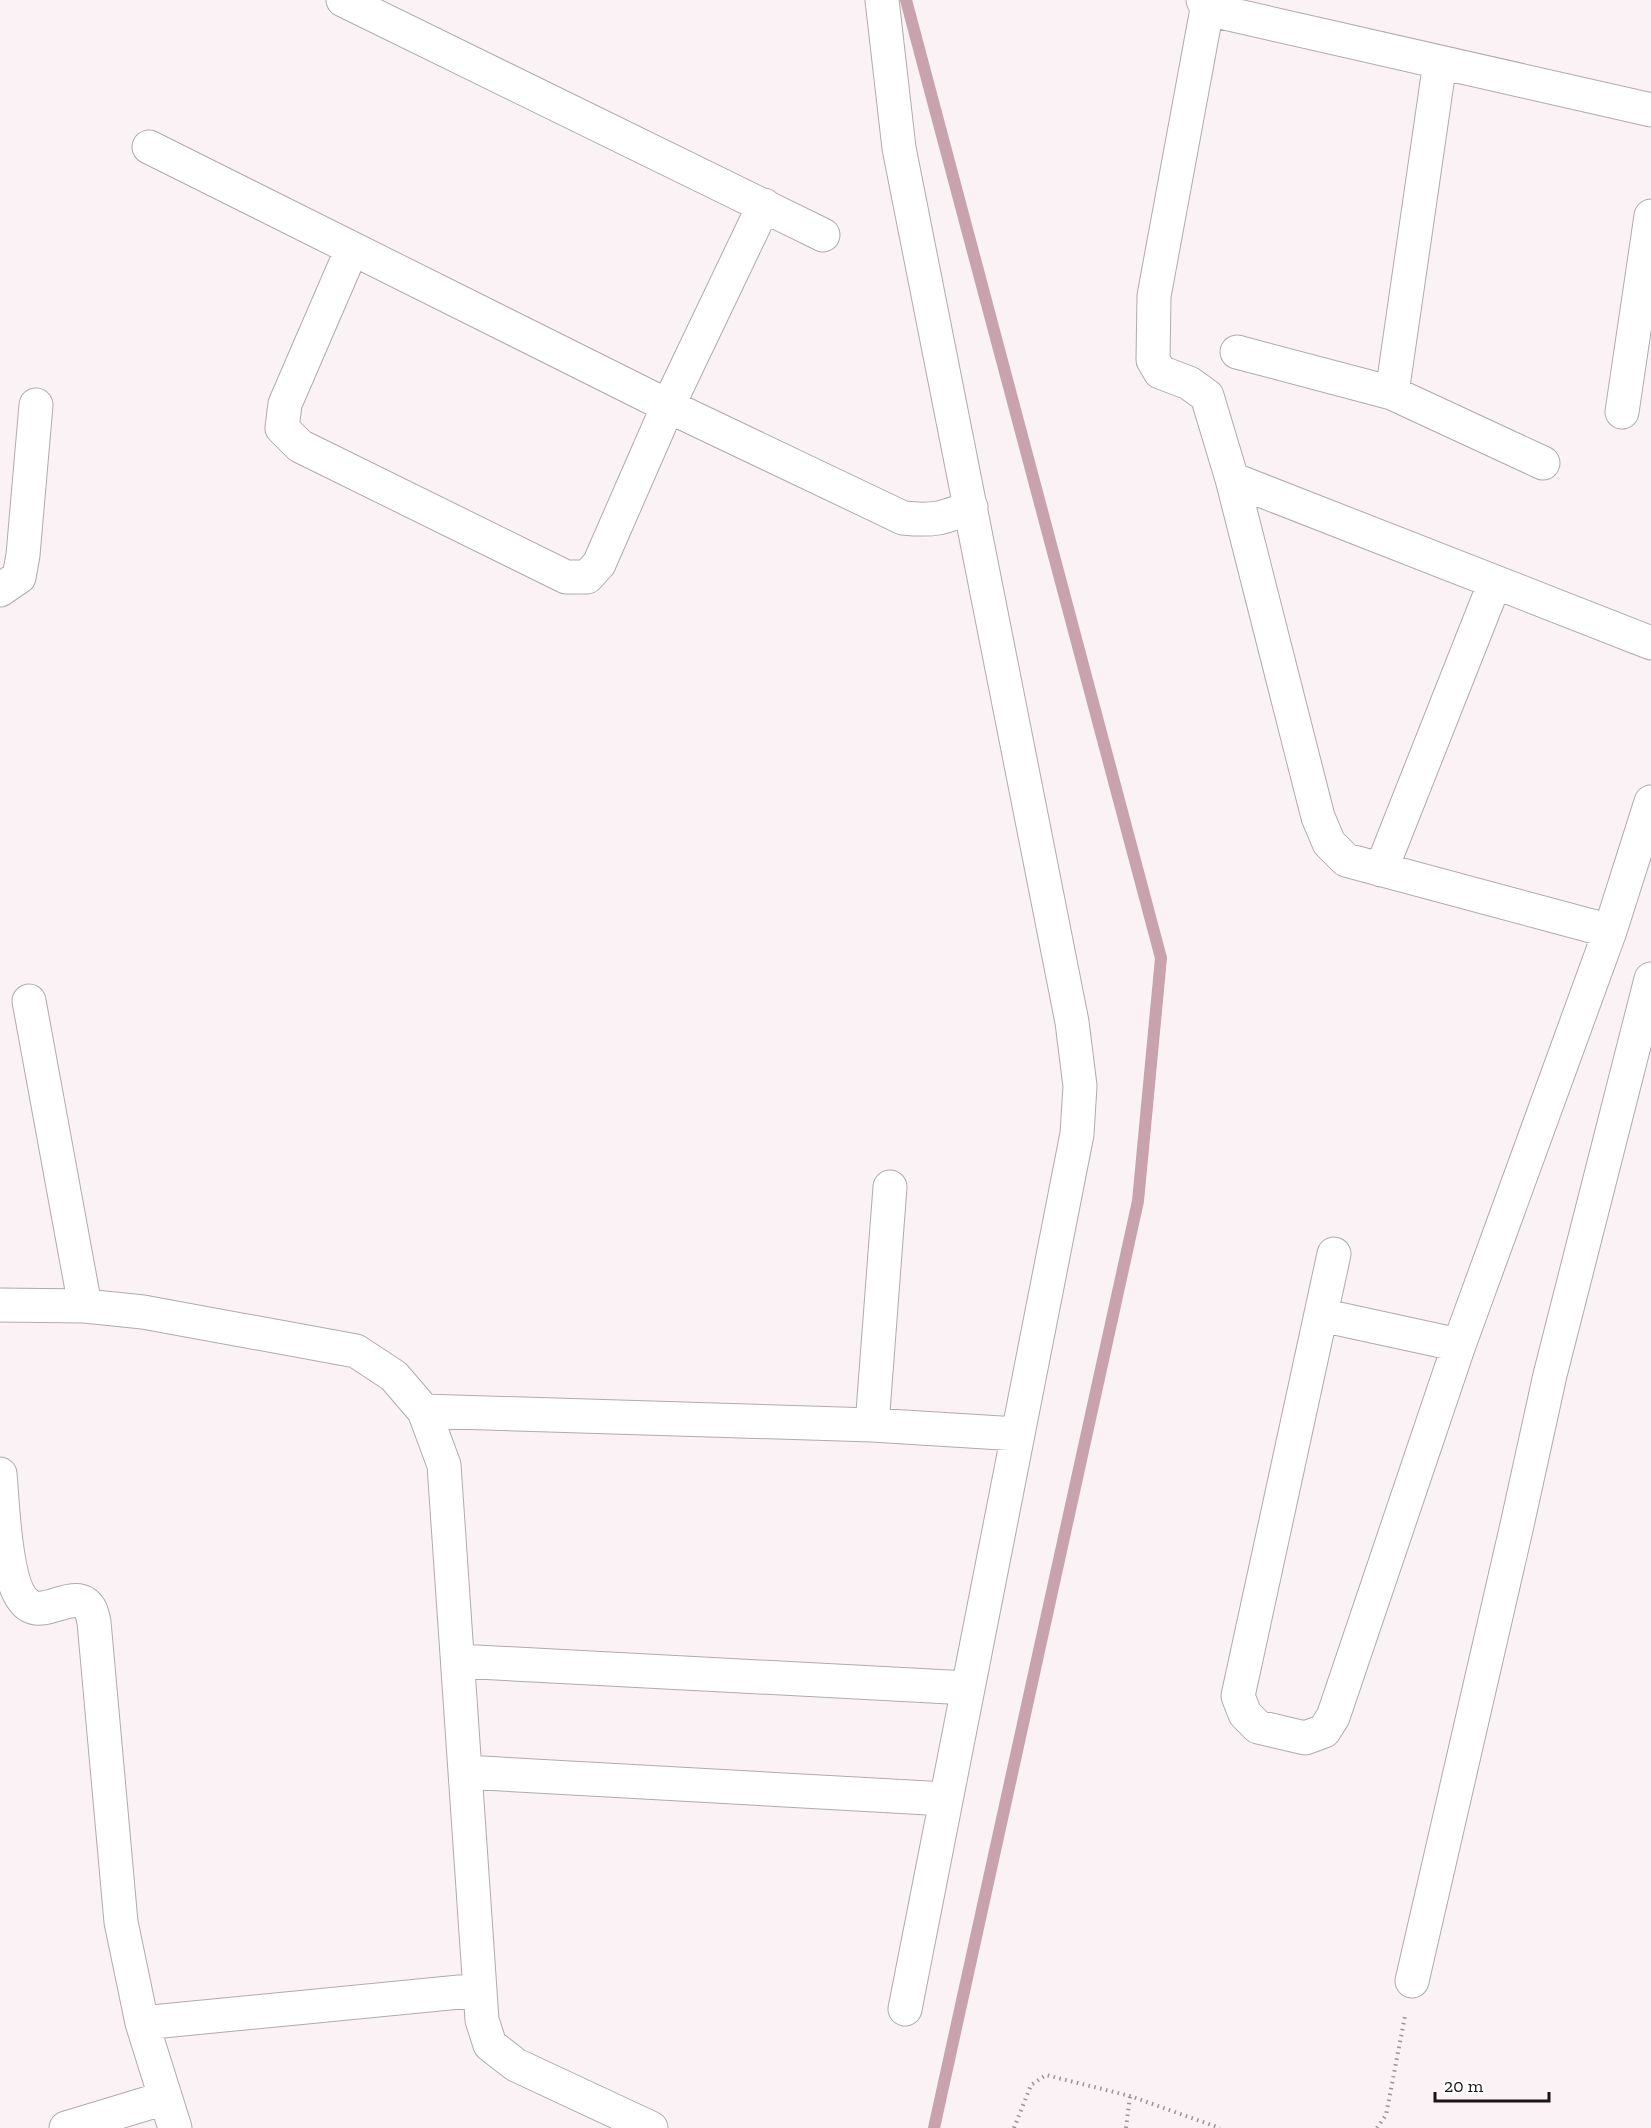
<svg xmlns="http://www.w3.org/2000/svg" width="1651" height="2128" font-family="'Zilla Slab',serif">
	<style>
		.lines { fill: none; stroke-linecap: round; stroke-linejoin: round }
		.stream { stroke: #c8a3ad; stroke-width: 12 }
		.minor-casing { stroke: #b1aaac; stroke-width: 35 }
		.path { stroke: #9a9496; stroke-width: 4; stroke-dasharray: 1.5 4.5; stroke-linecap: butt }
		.minor { stroke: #fff; stroke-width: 33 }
	</style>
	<rect width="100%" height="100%" fill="#faf2f4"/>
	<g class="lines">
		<!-- stream -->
		<path class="stream" d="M906,0L1161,958L1138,1201L934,2128"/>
		<defs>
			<path id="minor" d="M343,0L823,235
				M882,0L899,148L1072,1022L1080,1086L1077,1134L905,2009
				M1203,0L1207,9L1154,296L1153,360L1160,372L1189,383L1207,396L1232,479L1318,817L1329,843L1346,860L1610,931
				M1207,9L1651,110
				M149,147L668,406L903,518C934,521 941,519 971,507
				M352,249L285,404L282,428L300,446L566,577H587L599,564L668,406L764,205
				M1237,352L1392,393L1543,463
				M1392,393L1440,62
				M1622,412L1651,216
				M1232,479L1651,643
				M0,590L19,577L23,555L36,405
				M1381,870L1495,582
				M29,1001L85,1306
				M1334,1254L1238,1696L1245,1714L1258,1727L1305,1738L1324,1731L1333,1717L1459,1345L1610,931L1651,802
				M0,1305L85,1306L143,1312L356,1351L394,1376L424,1411L444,1465L482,2020L490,2045L516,2065L651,2128
				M1321,1315L1459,1345
				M424,1411L872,1425L1018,1434
				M872,1425L890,1187
				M0,1474C3,1502 4,1592 30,1606C48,1616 77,1587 90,1609C92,1612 93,1618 94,1622L121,1922L142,2023L175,2128
				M458,1661L968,1688
				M465,1772L946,1799
				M1412,1981L1517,1525L1550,1375L1651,979
				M142,2023L480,1990
				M66,2128L165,2098"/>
		</defs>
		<!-- minor casing -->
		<use href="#minor" class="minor-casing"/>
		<!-- path -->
		<path class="path" d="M1014,2128L1031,2085L1046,2075L1130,2096L1220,2128
			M1126,2128L1130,2096
			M1377,2128L1386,2115L1405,2016"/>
		<!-- minor -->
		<use href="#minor" class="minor"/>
	</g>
	<!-- scale -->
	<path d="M1435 2092v9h114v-9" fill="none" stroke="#181516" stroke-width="3"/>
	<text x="1444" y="2092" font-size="18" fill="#181516" stroke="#ffffff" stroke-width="4.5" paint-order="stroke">20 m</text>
</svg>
